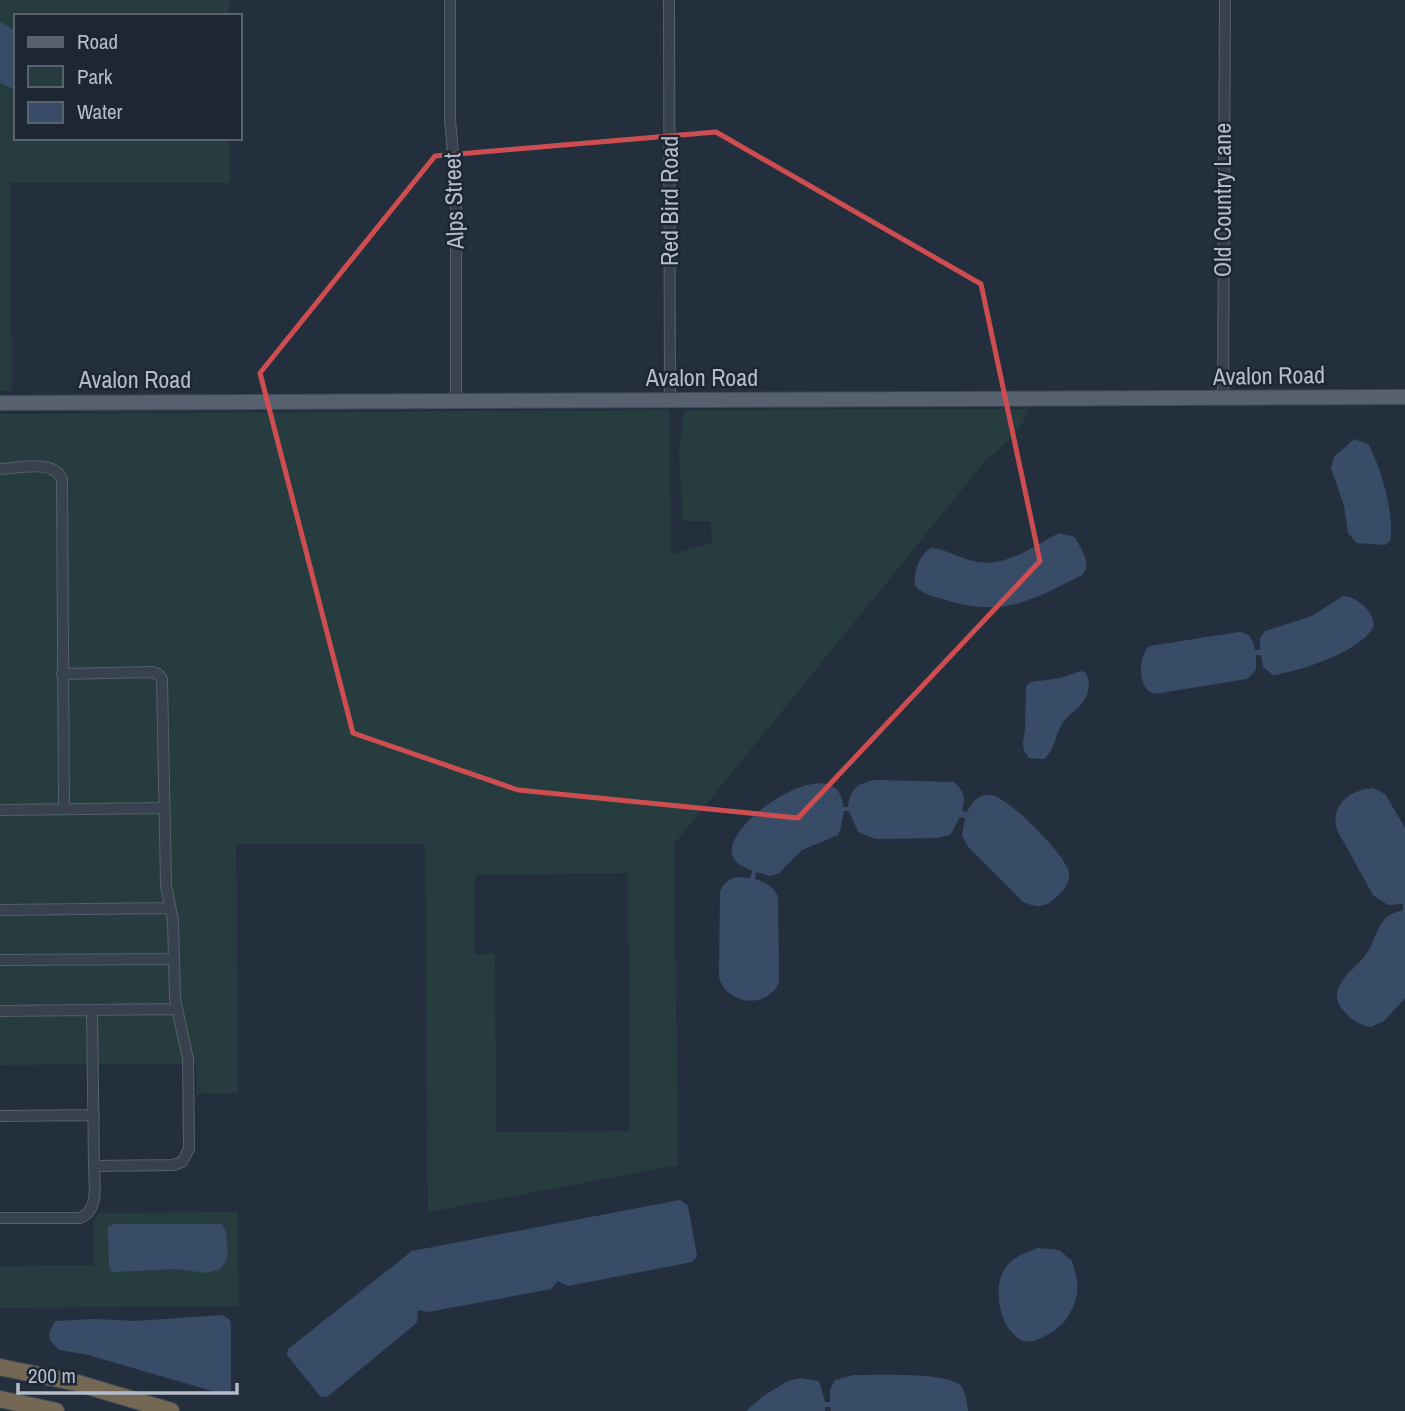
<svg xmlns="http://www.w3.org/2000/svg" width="1405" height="1411" font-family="'Archivo Narrow',sans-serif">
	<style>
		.green { fill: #263c3f; fill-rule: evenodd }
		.water { fill: #394c67 }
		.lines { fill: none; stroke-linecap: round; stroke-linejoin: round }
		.minor-casing { stroke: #565f6c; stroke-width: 12 }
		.major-casing { stroke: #414a57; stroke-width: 16 }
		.highway-casing { stroke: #434c59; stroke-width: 18 }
		.minor { stroke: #38414e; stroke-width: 10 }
		.major { stroke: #56606e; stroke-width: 14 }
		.highway { stroke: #746855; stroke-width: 16 }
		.marked { fill: none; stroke: #ce4d50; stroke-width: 5; stroke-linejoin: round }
		.labels { text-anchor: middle; stroke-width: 5; stroke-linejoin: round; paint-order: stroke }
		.street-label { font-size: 24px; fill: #b4bcc9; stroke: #1d2633 }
	</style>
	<rect width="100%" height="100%" fill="#242f3e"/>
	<!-- green -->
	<path class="green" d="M0,0H229V16H16V138H230V183H10L12,391H0Z
		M1029,409C1021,431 1004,446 986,460L674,844L678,1165L428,1212L425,844H236L238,1093H197V1089H205L197,1087L196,1064L0,1065V414L670,410L671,555L712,542L711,521H683L679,453L684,410ZM628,873L630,1131L496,1132L495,954H475V875Z
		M238,1212L239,1306L0,1308V1266L94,1265L93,1221L99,1213Z"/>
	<!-- water -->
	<path class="water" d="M0,22L16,31V90L0,83Z
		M1354,439L1368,444C1381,467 1395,515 1390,541L1385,545L1357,543L1348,533L1344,506L1331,468L1334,457Z
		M1059,533L1075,537C1081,550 1093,563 1082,575C1031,601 1001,618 943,599C932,596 921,594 915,585C913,573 920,554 931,548C946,549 958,558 973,561C1003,569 1033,547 1059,533Z
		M1343,596C1358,597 1373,611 1374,625C1364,651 1298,672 1273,675L1263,667L1261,655H1256V670L1247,679L1154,694C1137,688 1138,657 1149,646L1239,632C1251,633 1253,640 1255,650H1260V638L1265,631L1312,616Z
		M1081,671L1086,673C1089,680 1090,687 1087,695C1083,706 1072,711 1065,720C1055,732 1056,749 1044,759L1029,758L1024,751L1023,743L1025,728L1026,686L1031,682L1060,678Z
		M876,780L953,782C964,790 966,798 962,811L967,812C972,802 978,794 991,795C1007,796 1068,857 1069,873C1070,884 1062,893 1053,900C1044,908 1034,907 1023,902L968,847L962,835L965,818L960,817L950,835L937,838L876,839L858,832L849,811H844L841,827L838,835L802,850L779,873L770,876L756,872L755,879C766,883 773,886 778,897L779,982C768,1010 726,1005 719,977L720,892C726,877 735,876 750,878L752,871C744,867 734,864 732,854C725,820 840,745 843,807H848C850,789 857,783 876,780Z
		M1373,788L1385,794L1405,828V998L1384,1021L1371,1027C1360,1025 1351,1020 1344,1011C1323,987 1355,971 1367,953C1380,933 1375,917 1403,910V904L1388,905L1373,895L1337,830C1330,806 1349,790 1373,788Z
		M680,1200L688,1206L697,1256L692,1262L568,1286L558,1281L551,1289L428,1312L418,1310L417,1322L414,1325L327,1397L320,1396L287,1355L288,1349L412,1251Z
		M114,1224H222L226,1231L228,1254L225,1263L219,1270L206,1273L176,1269L112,1272L109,1267L108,1227Z
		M1038,1248L1059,1250L1072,1261C1075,1271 1079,1282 1077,1293C1076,1302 1070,1315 1064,1322C1055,1331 1033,1347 1021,1340C1000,1328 993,1292 1003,1272C1010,1258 1024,1253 1038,1248Z
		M222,1315L230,1320L231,1327V1388L229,1393L226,1395L88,1355L59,1350L50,1340L49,1333L55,1321L95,1319L136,1321Z
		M854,1375C874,1375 946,1372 960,1385C966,1391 967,1403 968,1411H831L830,1407H825V1411H746L763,1396L788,1381L801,1378L819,1381L825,1402H830V1390L835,1380Z"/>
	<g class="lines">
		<defs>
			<path id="minor" d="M450,0V119L456,186V402
				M669,0L670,401
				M1223,399L1225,0
				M0,469C18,468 54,459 62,479L64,808
				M0,810L164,808
				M0,910L169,908
				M0,960L174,959
				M92,1010L94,1166
				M0,1011L176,1009
				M0,1116L94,1115
				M0,1218H80C100,1210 94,1184 94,1166L173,1165L182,1162L189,1149L188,1059L175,999L173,921L166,885L162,679L158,674L152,672L62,674"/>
			<path id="major" d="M0,403L1405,397"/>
			<path id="highway" d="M0,1367L77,1383L171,1411
				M0,1399L56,1411"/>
		</defs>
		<!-- minor casing -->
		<use href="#minor" class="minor-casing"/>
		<!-- major casing -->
		<use href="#major" class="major-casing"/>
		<!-- highway casing -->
		<use href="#highway" class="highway-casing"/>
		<!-- minor -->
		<use href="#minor" class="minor"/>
		<!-- major -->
		<use href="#major" class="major"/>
		<!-- highway -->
		<use href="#highway" class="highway"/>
	</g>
	<!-- marked area -->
	<path class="marked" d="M716,132L981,284L1040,561L798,818L518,790L353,733L260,373L435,156Z"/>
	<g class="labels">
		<!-- street labels -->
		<g class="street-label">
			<text transform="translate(1223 200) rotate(-90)" y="8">Old Country Lane</text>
			<text transform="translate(454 201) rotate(-92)" y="8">Alps Street</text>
			<text transform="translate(670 201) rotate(-90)" y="8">Red Bird Road</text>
			<text transform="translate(1269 376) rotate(-1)" y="8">Avalon Road</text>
			<text x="702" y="386">Avalon Road</text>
			<text x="135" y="388">Avalon Road</text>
		</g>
	</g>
	<!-- legend -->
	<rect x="14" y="14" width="228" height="126" fill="#1d2633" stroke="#59626f" stroke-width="2"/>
	<rect x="28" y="37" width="35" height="10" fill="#56606e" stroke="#59626f" stroke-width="2"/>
	<text x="77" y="49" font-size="21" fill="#b4bcc9">Road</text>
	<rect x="28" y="66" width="35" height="21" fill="#263c3f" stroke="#59626f" stroke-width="2"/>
	<text x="77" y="84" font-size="21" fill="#b4bcc9">Park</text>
	<rect x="28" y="102" width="35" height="21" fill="#394c67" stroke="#59626f" stroke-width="2"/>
	<text x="77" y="119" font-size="21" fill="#b4bcc9">Water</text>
	<!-- scale -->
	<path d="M18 1383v10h219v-10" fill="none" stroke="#b4bcc9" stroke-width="3.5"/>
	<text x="28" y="1383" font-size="21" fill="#b4bcc9" stroke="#1d2633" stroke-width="5" paint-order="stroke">200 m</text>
</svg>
